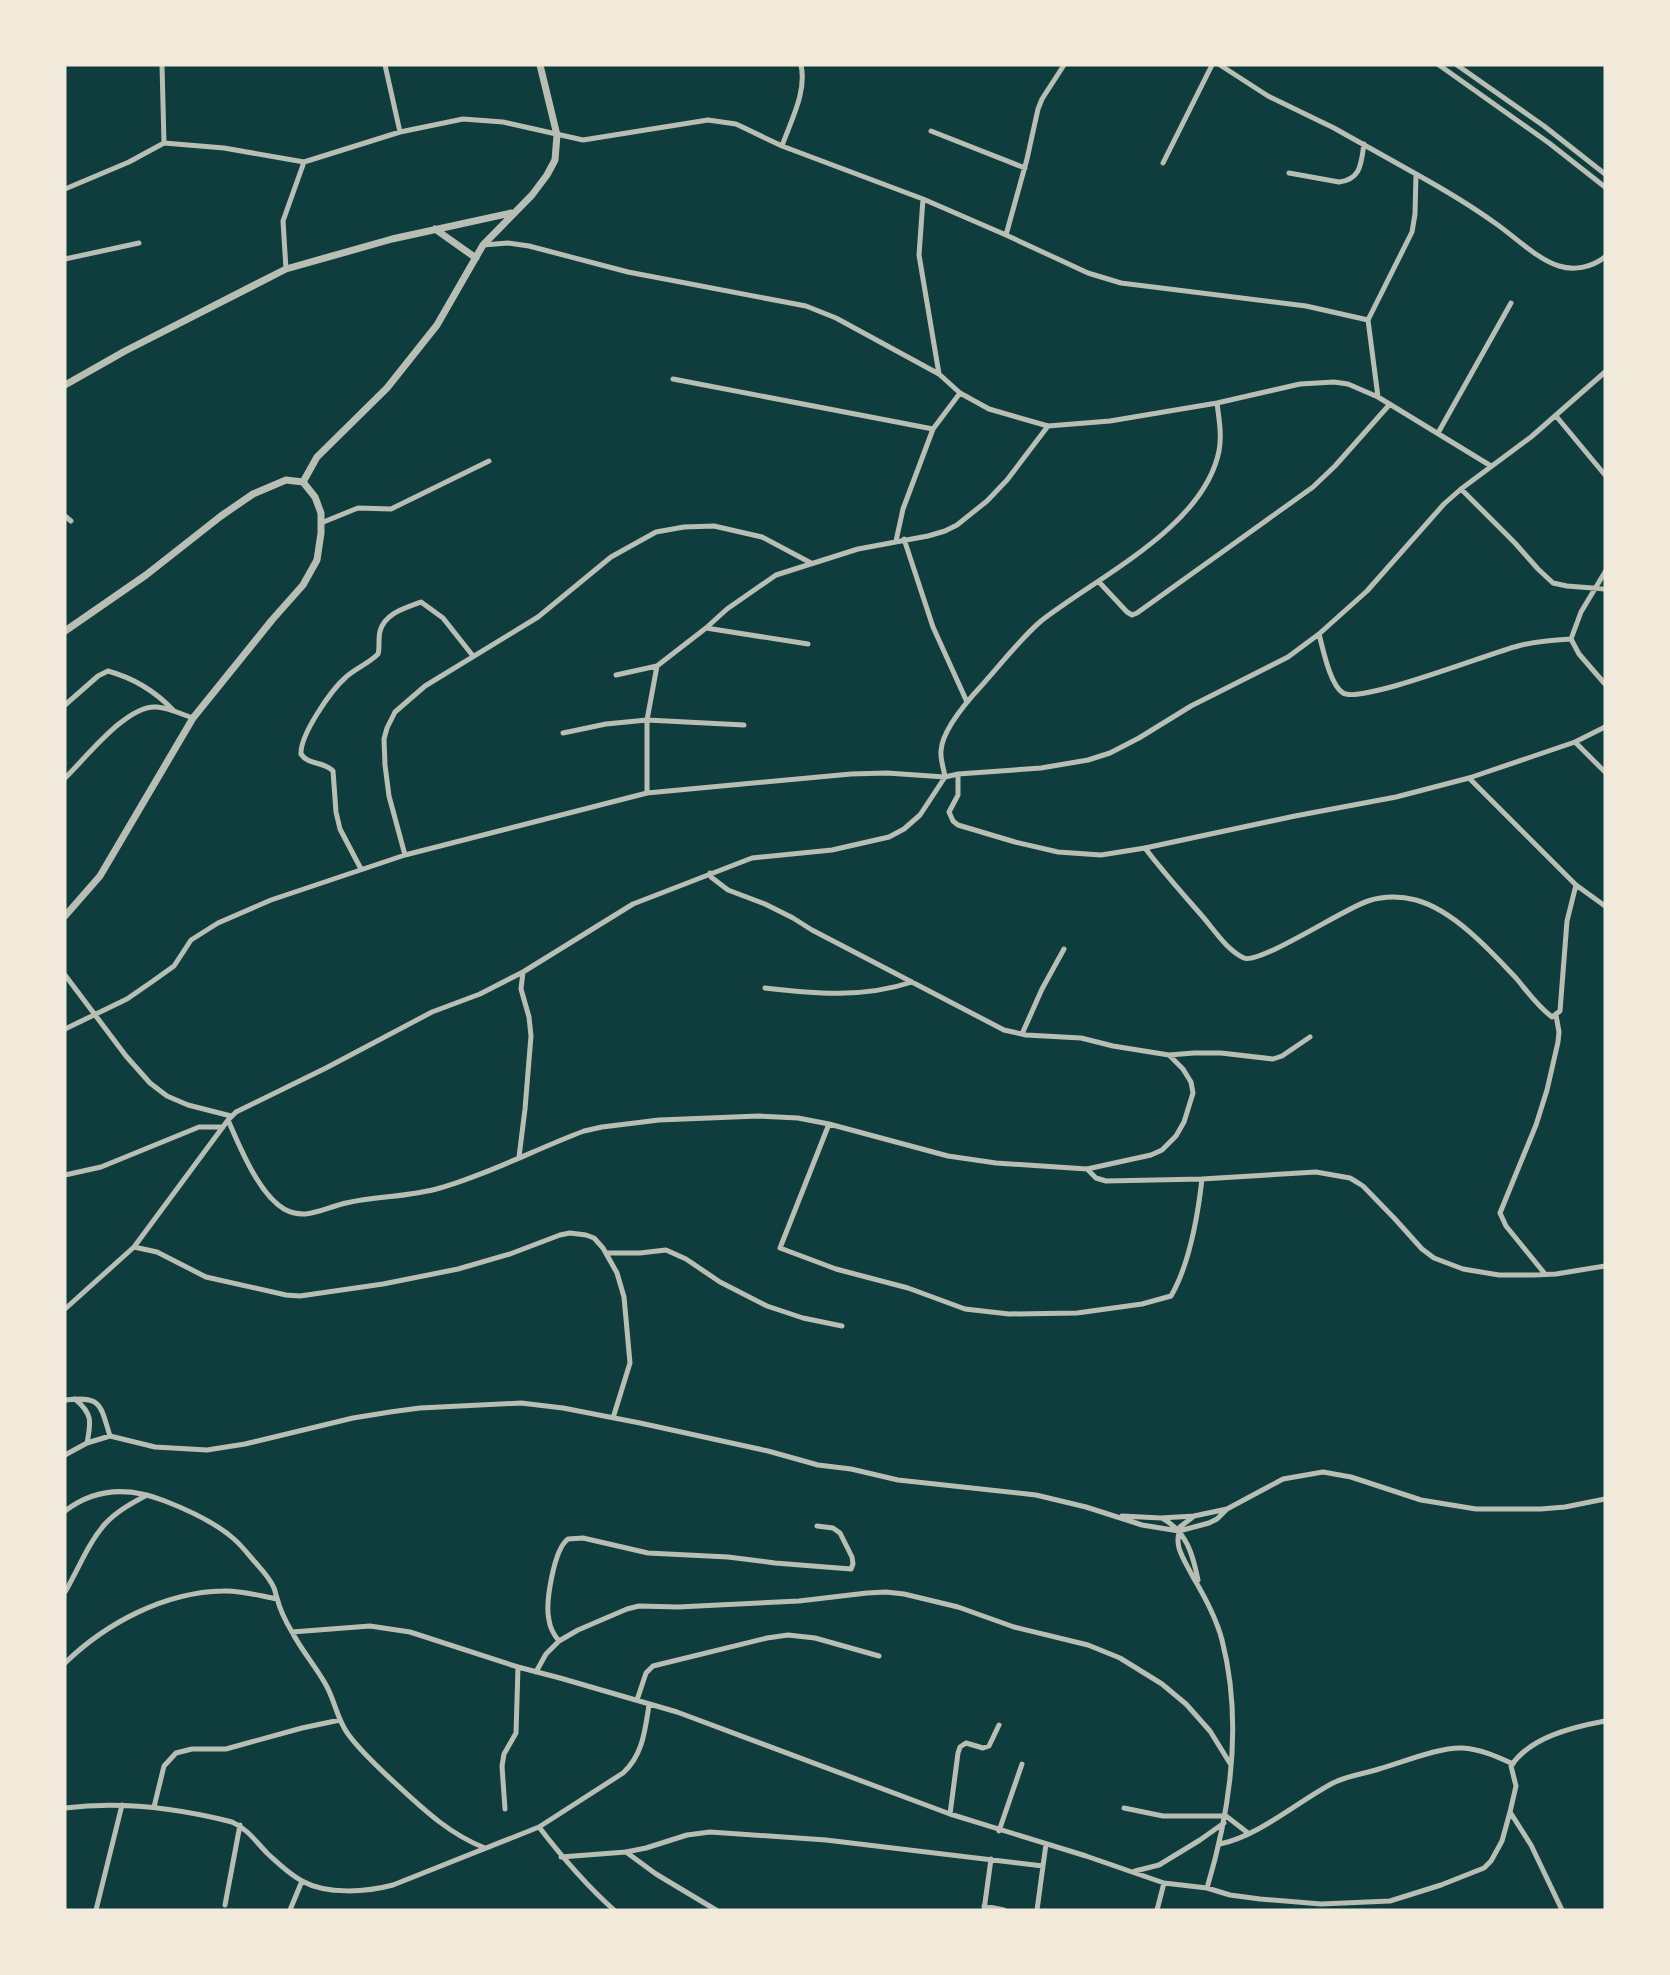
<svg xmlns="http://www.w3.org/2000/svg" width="1670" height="1975" font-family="Arial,sans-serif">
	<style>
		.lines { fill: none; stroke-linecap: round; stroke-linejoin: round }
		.minor { stroke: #b8beb3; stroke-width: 5 }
		.tertiary { stroke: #b8beb3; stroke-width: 7 }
	</style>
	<rect width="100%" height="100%" fill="#0f3d3e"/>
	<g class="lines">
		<!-- minor -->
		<path class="minor" d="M162,65L164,143
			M385,65L400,132
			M1220,65L1268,96L1334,128L1416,174L1415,214L1412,232L1368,320
			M1439,65L1549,143L1605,187
			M1457,65L1544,126L1605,174
			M931,131L1025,168
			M782,146C791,120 807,92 801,65
			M1163,163L1212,65
			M1289,173L1339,182C1362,179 1361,162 1364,144
			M1416,174C1443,189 1470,205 1495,223C1514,236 1538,260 1559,266C1575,271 1592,267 1605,257
			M65,189L129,162L164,143L224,148L304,162L400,132L463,119L503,122L583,140L708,120L736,124L782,146L923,199L1006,235L1088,273L1121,283L1306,306L1368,320L1378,397
			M923,199L919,255L939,374
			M1006,235L1027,159L1038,109L1042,99L1064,65
			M483,245L508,243L529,246L628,272L806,306L836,318L939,374L960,393L989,409L1048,426L1110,421L1217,403L1300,384L1334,382L1348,384L1378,397L1491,466
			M65,259L139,243
			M286,269L283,221L304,162
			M673,379L933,429
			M1556,416L1605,475
			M1438,433L1511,303
			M1461,489L1515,543L1538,569L1553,583L1567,586L1605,589
			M65,516L71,521
			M321,523L358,508L391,509L489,461
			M904,539L933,627L967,702
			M896,541L903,509L933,429L960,393
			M1605,572L1581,612L1571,639L1579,654L1605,684
			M1099,582L1127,612L1132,615L1137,613L1313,487L1335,466L1390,404
			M706,628L808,644
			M1319,634C1323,649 1330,685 1343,693C1361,704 1490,653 1518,646C1535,641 1553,640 1571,639
			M616,675L657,666
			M65,705L98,676L108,671C133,678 155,691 173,710
			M563,733L606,724L647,720L744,725
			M1575,742L1605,772
			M958,774V795L949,812L953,821L958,825L1015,842L1058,852L1101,855L1145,848L1295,816L1396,797L1469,778L1528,758L1575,742L1605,727
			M65,778C86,758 127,704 157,707C169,708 181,714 193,718
			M1469,778L1576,885L1605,906
			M647,793V720L657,666L706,628L727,609L776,575L858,549L928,536L945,531L957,525L987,501L1007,480L1048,426
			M1145,848C1163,872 1183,894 1203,917C1215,931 1227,950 1244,958C1259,965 1345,908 1368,901C1384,896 1400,896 1416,900C1453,910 1490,950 1516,978C1527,991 1537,1006 1552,1017L1560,1011L1567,921L1576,885
			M405,855L389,796L385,765L384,739L387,728L395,712L425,686L538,617L611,557L656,532L684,527L714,526L762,537L811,563
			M361,869L340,829L336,812L333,771C324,761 309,766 301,754C300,735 331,690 346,677C356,668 368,664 378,654C380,647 378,639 380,631C385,613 405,608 421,602L443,618L473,656
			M65,975L126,1056L150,1083L167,1096L188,1105L231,1116
			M765,988C816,994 864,998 912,982
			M65,1029L127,999L153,981L174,966L191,940L218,923L271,900L405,855L647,793L851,774L887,773L945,777L958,774L1041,768L1088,760L1110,753L1139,738L1191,706L1288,657L1319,634L1367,591L1444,504L1461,489L1531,437L1605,372
			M1022,1034L1042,989L1064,949
			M1169,1055L1194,1053H1221L1273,1059L1282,1056L1310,1037
			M228,1120C240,1147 258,1193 284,1209C306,1221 324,1208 346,1203C377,1196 409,1197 440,1188C489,1174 536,1149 584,1131L602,1127L659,1120L759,1116L798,1118L829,1124L948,1156L996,1163L1087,1169L1151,1155L1162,1150L1176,1136L1184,1122L1193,1093L1191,1082L1183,1069L1169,1055L1113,1046L1081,1038L1026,1035L1004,1030L812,930L793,918L765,904L728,890L711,877L710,873
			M829,1124L780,1248L836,1269L908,1288L965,1309L1009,1314L1077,1313L1142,1304L1171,1296C1189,1265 1198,1214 1202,1179
			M519,1157L525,1109L531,1036L529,1017L521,989L523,972
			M1087,1169L1096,1178L1106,1181L1202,1179L1316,1172L1350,1178L1355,1181L1363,1186L1395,1219L1422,1249L1434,1258L1463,1269L1499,1275H1534L1556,1274L1605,1266
			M65,1175L101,1167L199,1127H223
			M134,1247L157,1252L206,1277L286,1295L300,1296L383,1284L458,1269L510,1254L560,1235L570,1233L586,1235L594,1238L603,1248L617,1273L624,1297L630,1363L613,1418
			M606,1253H640L666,1250L686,1259L720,1282L767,1306L803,1318L842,1326
			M1545,1274L1506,1226L1500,1213L1536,1125L1547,1090L1558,1042L1559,1032L1556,1015
			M65,1309L134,1247L228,1120L236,1112L326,1068L432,1012L480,994L523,972L633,904L752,858L832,850L889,837L904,829L920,815L945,777C944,769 940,759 941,751C942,730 969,699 983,684C1002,663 1020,639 1041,621C1097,577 1204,527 1219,451C1222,435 1219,419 1217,403
			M75,1399C93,1414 91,1422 87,1443
			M65,1400C102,1396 100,1404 110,1436
			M65,1455L87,1443L110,1436L155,1447L207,1450L245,1444L353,1418L390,1412L420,1408L521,1403L563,1408L640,1423L768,1451L818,1465L851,1469L898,1480L1036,1495L1086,1507L1142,1525L1179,1531L1209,1523L1217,1519L1227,1509L1283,1479L1323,1472L1351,1477L1421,1500L1476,1509H1541L1565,1507L1605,1499
			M65,1511C95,1488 130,1487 165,1501C188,1510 215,1522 234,1539C242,1546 248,1554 255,1562C262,1570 270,1578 274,1588C276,1593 275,1593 277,1598C280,1610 286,1622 292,1632C302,1651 316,1667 326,1685C335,1701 337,1719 348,1734C361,1752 379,1768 395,1783C423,1809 449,1834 485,1848
			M1122,1516L1161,1518L1194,1516L1227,1509
			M1194,1516L1180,1527C1178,1534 1177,1541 1179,1548C1182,1558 1188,1567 1193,1577C1205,1597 1216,1617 1222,1640C1243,1722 1231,1808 1207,1888
			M1162,1518C1187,1532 1193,1555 1198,1580
			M65,1592C78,1570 88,1543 105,1524C117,1511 132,1503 147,1495
			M292,1632L370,1626L410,1632L518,1667L560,1678L677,1712L950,1814L1086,1856L1164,1883L1207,1888L1230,1895L1260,1899L1321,1904L1390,1901L1441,1885L1484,1868L1491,1861L1502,1841L1510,1812L1516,1786L1511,1766C1530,1737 1573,1727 1605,1721
			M559,1641C554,1635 550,1628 549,1620C545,1603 554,1549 568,1539L583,1538L648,1553L728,1557L775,1563L851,1569L853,1564L852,1557L840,1533L833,1528L817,1526
			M65,1663C106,1623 165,1592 223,1591C241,1590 260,1596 277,1599
			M536,1672L546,1654L559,1641L578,1630L627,1609L639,1606L678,1607L799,1601L867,1593L886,1592L904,1594L958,1607L1014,1627L1088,1645L1120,1658L1162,1684L1186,1704L1210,1731L1231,1765
			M637,1700L646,1673L653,1666L767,1638L788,1635L815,1638L879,1656
			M154,1807L164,1766L176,1753L192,1749H226L302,1728L340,1720
			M65,1808C121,1801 177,1808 232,1822C248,1829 256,1842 268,1854C279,1864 289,1874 302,1881C327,1895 367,1892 393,1885L539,1827L623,1773C643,1755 645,1730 649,1705
			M1124,1808L1163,1816H1226L1248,1833
			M505,1809L502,1766L504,1754L516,1733L518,1667
			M1510,1812L1531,1845L1562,1910
			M950,1814L958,1753L960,1747L966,1743L983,1748L989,1746L999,1725
			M539,1827C562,1857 586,1885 614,1910
			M999,1831L1022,1764
			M1220,1844C1259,1836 1297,1802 1333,1783C1347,1776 1363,1774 1379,1769C1401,1763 1439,1747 1462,1748C1480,1749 1496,1756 1513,1764
			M626,1852L656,1874L716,1910
			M561,1857L626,1852L646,1848L687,1835L710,1832L826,1840L1043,1866
			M1135,1871L1159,1865L1200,1840L1224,1823
			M225,1905L240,1825
			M984,1906L1004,1910
			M96,1910L122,1805
			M290,1910L302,1881
			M984,1910L991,1859
			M1037,1910L1046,1844
			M1157,1910L1164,1883"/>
		<!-- tertiary -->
		<path class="tertiary" d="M435,229L476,258
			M65,385L125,351L286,269L392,239L511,213
			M303,482L317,457L387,388L437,325L483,245L532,195L547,175L555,160L557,135L540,65
			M65,631L146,575L221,516L253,494L286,480L303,482L315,497L321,513V533L317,560L303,585L272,620L193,718L100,876L65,916"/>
	</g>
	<!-- border -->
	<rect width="1670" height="1975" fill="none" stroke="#f1e9da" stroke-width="133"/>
</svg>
